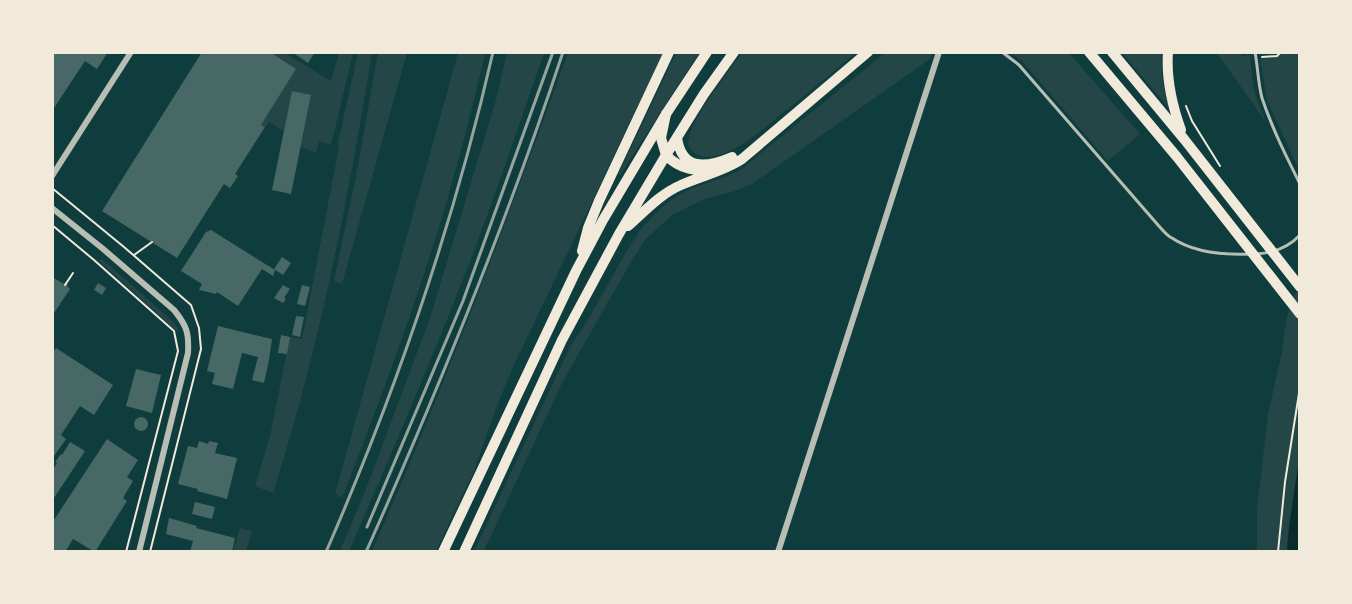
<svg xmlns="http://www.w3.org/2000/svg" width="1352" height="604" font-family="'Roboto Condensed',sans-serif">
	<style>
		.green { fill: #244646 }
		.water { fill: #0a2a2b }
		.building { fill: #486865 }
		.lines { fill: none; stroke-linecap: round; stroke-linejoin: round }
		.path { stroke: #f1e9da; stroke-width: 2 }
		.service { stroke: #b8beb3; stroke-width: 3 }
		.minor { stroke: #b8beb3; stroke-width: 6 }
		.primary { stroke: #f1e9da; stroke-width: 10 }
		.trunk { stroke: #f1e9da; stroke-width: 10 }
		.rail { stroke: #97a49c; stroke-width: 3 }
	</style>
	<rect width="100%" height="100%" fill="#0f3d3e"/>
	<!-- green -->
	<path class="green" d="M270,53H285L331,81L339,53H353L331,145L319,141L316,153L301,147L311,95L292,91L284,131L269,122L266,127L261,125L296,69Z
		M358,53H372C348,201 319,349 273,493L255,486L270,436L290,337L302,339L339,147L338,143Z
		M378,53H407L342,284L334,281L357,171Z
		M458,53H485C471,114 455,176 436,237C408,325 376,412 342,498L335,494Z
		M507,53H544C521,120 498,187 473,254C434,354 392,453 349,551H340L366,489L430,318L496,100Z
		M568,53H663L514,365L496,408L474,471L436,551H372C444,388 507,221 568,53Z
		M676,53H699L620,175H618Z
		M742,53V52L855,53C833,73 808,92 784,112C766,126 748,144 727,152C713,159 694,160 688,144C689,121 728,72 742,53Z
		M885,53H932L930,59L752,184L732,192L704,199L672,215L645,240L628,267L562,383L484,551H474L570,347L586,323L628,249L641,229L659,210L675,197L692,188L728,176L740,170L750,162Z
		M1011,53H1069L1140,134L1108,161L1021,60Z
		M1122,53H1161C1162,71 1162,89 1169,107H1168Z
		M1217,53H1241L1242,56L1250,55L1253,84L1257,100L1266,122Z
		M1283,53H1299V170L1267,100L1260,59L1277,57Z
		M102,259L167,316L176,325L179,333L99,261Z
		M1299,284V460L1289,527L1287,551L1257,552V509L1268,415L1282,351L1287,316Z
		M240,528L252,531L246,551H233Z"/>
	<!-- water -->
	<path class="water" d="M1299,460V551H1287L1289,527Z"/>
	<!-- building -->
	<path class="building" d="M52,52H108L97,69L85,61L52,111Z
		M202,52H270L296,69L261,125L265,127L235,174L238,176L230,188L224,184L177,258L102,211Z
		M292,52H315L308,63Z
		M292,91L311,95L291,194L272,190Z
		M211,230L275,270L273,276L262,269L238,306L217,292L216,294L199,290L202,284L181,271L206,232Z
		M282,257L291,263L283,275L274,269Z
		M52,277L64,284L65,282L68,284L67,286L70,289L52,316Z
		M98,283L106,288L102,295L94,290Z
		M283,285L290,289L284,298L286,299L283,303L274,298Z
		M302,285L310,287L305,306L297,304Z
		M296,316L304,317L300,337L292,335Z
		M218,326L272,339L269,360L264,383L252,380L258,357L242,353L233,389L212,384L215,373L207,371Z
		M281,335L290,337L287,354L278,353Z
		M56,348L113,385L94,415L80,406L61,435L66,439L52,459V354Z
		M136,369L161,375L152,413L126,406Z
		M134 424a7 7 0 1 1 14 0a7 7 0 1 1-14 0Z
		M107,439L138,460L127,477L133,481L123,498L127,501L95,552L73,539L65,552H52V523Z
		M199,441L208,444L209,441L218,443L215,453L237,458L227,499L197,491L198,489L178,484L188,446L197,448Z
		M70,442L85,451L52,501V471L57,463L55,462L61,454L62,455Z
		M195,502L215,507L212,519L192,514Z
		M169,518L197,526L196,528L235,538L232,552H190L193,541L166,534Z"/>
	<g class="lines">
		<!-- path -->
		<path class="path" d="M1262,57L1277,56L1281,52
			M1186,106L1192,121L1220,166
			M52,188L124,247L191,305L199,328L201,349L150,552
			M52,225L94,260L174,331L178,351L126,552
			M134,255L152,242
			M65,285L73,273
			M1278,552L1285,482L1300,387"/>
		<!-- service -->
		<path class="service" d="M1002,52L1019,65L1158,225C1162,229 1166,235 1172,238C1194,253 1224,255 1250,254
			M1255,52C1258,68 1258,83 1262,98C1272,128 1286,156 1300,184
			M1256,254C1274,253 1288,248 1300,235"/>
		<!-- minor -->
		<path class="minor" d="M52,176L131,52
			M52,208L102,248L174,310C187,326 189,333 188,353L139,552
			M778,552L939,52"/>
		<!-- primary -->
		<path class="primary" d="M666,155L704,94L734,52
			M666,155L661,138L666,114L707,52"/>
		<!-- trunk -->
		<path class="trunk" d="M1089,52L1177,157L1300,314
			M1112,52L1184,139L1300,287
			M1168,52C1166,79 1172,105 1181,130
			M677,138C682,171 706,168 732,157
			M628,226C644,212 660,194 681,185C701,176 724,171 742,159L868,52
			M582,251L588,228L599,201L669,52
			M443,552L576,271L603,220L666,114
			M464,552L562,340L619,234L666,155C680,170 696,171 716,171"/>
		<!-- rail -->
		<path class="rail" d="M367,527L463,301L553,52
			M326,552C396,391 454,223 493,52
			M366,552C439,388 507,222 563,52"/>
	</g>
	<!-- border -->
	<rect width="1352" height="604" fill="none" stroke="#f1e9da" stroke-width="108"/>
</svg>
